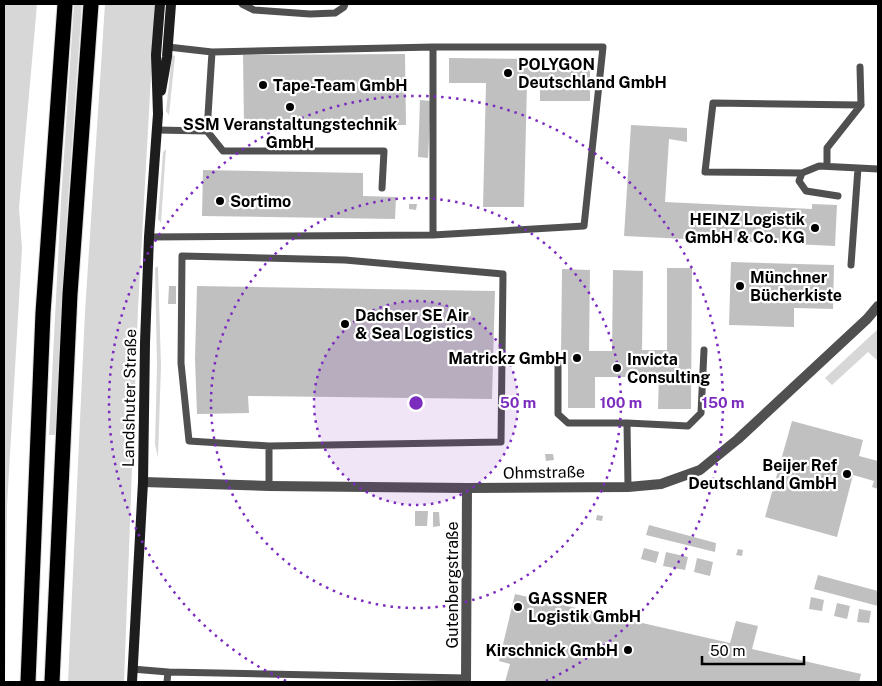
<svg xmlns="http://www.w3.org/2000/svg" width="882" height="686" font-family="'Public Sans',sans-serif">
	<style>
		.green { fill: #d7d7d7 }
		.building { fill: #c0c0c0 }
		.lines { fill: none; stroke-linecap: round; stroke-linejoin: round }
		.motorway-casing { stroke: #dbdbdb; stroke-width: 17 }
		.service { stroke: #505050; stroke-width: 7 }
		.minor { stroke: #505050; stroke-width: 10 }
		.secondary { stroke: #1d1d1d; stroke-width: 10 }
		.motorway { stroke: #000; stroke-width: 15 }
		.ring { fill: none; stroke: #7b2cbf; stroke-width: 2.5; stroke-dasharray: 2.5 5 }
		.poi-dot { fill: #000; stroke: #fff; stroke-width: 2 }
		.labels { text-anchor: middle; stroke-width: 4.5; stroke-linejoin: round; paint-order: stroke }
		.poi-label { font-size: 16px; font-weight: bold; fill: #000; stroke: #fff; text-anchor: start }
		.street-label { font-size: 16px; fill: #000; stroke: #fff }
		.centre { fill: #7b2cbf; stroke: #fff; stroke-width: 2.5 }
		.ring-label { font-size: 15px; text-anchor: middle; font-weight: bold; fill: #7b2cbf; stroke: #fff; stroke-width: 4.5; stroke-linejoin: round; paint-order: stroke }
	</style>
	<rect width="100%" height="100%" fill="#fff"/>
	<!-- green -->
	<path class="green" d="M4,4H37L19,208L22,248L7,506L5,682Z
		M74,4H82L68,201L56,435H49L61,201Z
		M105,4H155L138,309L124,682H68L85,312Z
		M172,55L175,56L169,115L166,111Z
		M166,149L161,223L158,219L163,152Z
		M158,266L161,366L158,458L155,444L157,366L155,268Z
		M878,329V361L868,352L832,385L825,378Z"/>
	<!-- building -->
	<path class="building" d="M405,54L406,125H265V132H251V125H244L243,55Z
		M449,58L540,59V67L590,66V101H540V84H527L524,207H483L486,83H449Z
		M420,100L431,101L428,158L418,157Z
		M631,125L687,128V142L669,139L665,202L812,209V204L837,205L835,246L624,236Z
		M203,170L363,173V196L396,197L395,219L202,216Z
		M409,204H417L416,210L409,209Z
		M731,262L834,265L833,309L794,308V327L729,325Z
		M667,268H692L691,409H658L659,377H595V408H568V354H561L562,269L590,270L589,351H612L613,270L643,271L642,350H667Z
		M169,286H176V304H168Z
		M197,286L495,291L492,399L248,396L249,413L197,414L195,359Z
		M792,421L863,440L859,456L878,461V489L872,487L874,481L853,475L837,537L765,517Z
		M545,454H553L554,460L546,461Z
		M415,511H428L427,526H415Z
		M433,512H439L440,526L433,527Z
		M597,515L603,516L602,521L596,520Z
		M649,525L716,543L715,552L646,535Z
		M644,548L659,552L656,563L641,559Z
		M738,549L743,550L742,556L736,555Z
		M666,552L688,557L685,570L663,566Z
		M697,558L713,562L710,576L694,572Z
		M818,575L878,591V606L814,589Z
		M515,594L730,643L736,621L758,626L752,649L861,674L859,682H505L510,664L499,661Z
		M811,597L824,600L822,611L809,609Z
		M837,603L850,606L847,619L834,616Z
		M859,609L871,611L869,623L857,622Z"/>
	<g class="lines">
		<defs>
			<path id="motorway" d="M28,682L43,313L65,4
				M52,682L70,294L91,4"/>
		</defs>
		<!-- motorway casing -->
		<use href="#motorway" class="motorway-casing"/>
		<!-- service -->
		<path class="service" d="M242,4L254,10L310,14L335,13L344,7L345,4
			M168,47L212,52L207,131
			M212,52L433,47
			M860,67L861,105L713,103L705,172L802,173L819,166L878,169
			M157,130L207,131L223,151H384L382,188
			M827,166V148L861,105
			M802,173L799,181L806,191L838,196
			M149,237L433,235L584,226L603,47H433V235
			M851,265L858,168
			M558,361V414L568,423H627L688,426L701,413L704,350
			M627,423L628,487
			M269,486V446L501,442L503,274L345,260L182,256L181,363L189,441L269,446
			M132,669L168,672
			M167,682L168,672L466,678"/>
		<!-- minor -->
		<path class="minor" d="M143,482L269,486L467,488L628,487L661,484L700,470L738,439L867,319L878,306
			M466,682L467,488"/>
		<!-- secondary -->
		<path class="secondary" d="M161,91L167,57L171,4
			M132,682L143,482L145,343L149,237L158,114L156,55L160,4"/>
		<!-- motorway -->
		<use href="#motorway" class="motorway"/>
	</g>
	<!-- distance rings -->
	<circle cx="416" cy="403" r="102" fill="#7b2cbf" fill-opacity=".12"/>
	<g class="ring">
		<circle cx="416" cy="403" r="102"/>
		<circle cx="416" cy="403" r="205"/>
		<path d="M286 681A307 307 0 1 1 546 681"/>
	</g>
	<!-- markers -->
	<g class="poi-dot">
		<circle cx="508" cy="73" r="5"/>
		<circle cx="263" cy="85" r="5"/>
		<circle cx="290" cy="107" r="5"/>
		<circle cx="220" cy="201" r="5"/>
		<circle cx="815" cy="228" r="5"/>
		<circle cx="740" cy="286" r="5"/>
		<circle cx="345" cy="324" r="5"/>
		<circle cx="577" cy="358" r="5"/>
		<circle cx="617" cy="368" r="5"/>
		<circle cx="847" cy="474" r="5"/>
		<circle cx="518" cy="607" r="5"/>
		<circle cx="628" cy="650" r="5"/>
	</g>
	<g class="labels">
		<!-- poi labels -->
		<g class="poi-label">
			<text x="518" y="70">POLYGON<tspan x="518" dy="18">Deutschland GmbH</tspan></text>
			<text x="273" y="91">Tape-Team GmbH</text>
			<text x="290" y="130" text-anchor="middle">SSM Veranstaltungstechnik<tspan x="290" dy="18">GmbH</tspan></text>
			<text x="230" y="207">Sortimo</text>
			<text x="805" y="225" text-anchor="end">HEINZ Logistik<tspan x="805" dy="18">GmbH &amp; Co. KG</tspan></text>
			<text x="750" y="283">Münchner<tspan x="750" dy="18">Bücherkiste</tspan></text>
			<text x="355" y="321">Dachser SE Air<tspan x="355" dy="18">&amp; Sea Logistics</tspan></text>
			<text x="567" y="364" text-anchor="end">Matrickz GmbH</text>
			<text x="627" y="365">Invicta<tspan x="627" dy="18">Consulting</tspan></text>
			<text x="837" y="471" text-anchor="end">Beijer Ref<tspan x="837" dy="18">Deutschland GmbH</tspan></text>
			<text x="528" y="604">GASSNER<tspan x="528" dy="18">Logistik GmbH</tspan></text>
			<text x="618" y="656" text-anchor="end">Kirschnick GmbH</text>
		</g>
		<!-- street labels -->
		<g class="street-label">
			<text transform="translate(129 398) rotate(-89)" y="6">Landshuter Straße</text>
			<text transform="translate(544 472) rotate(-1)" y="6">Ohmstraße</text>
			<text transform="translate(452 585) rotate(-90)" y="6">Gutenbergstraße</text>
		</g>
	</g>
	<circle cx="416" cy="403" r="8" class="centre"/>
	<g class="ring-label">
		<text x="518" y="408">50 m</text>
		<text x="621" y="408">100 m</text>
		<text x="723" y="408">150 m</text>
	</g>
	<!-- border -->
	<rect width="882" height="686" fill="none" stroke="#000000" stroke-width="10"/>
	<!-- scale -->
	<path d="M702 656v8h102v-8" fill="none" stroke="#000000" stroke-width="2.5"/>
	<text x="710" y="656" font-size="15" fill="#000000" stroke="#ffffff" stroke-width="4" paint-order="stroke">50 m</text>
</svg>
